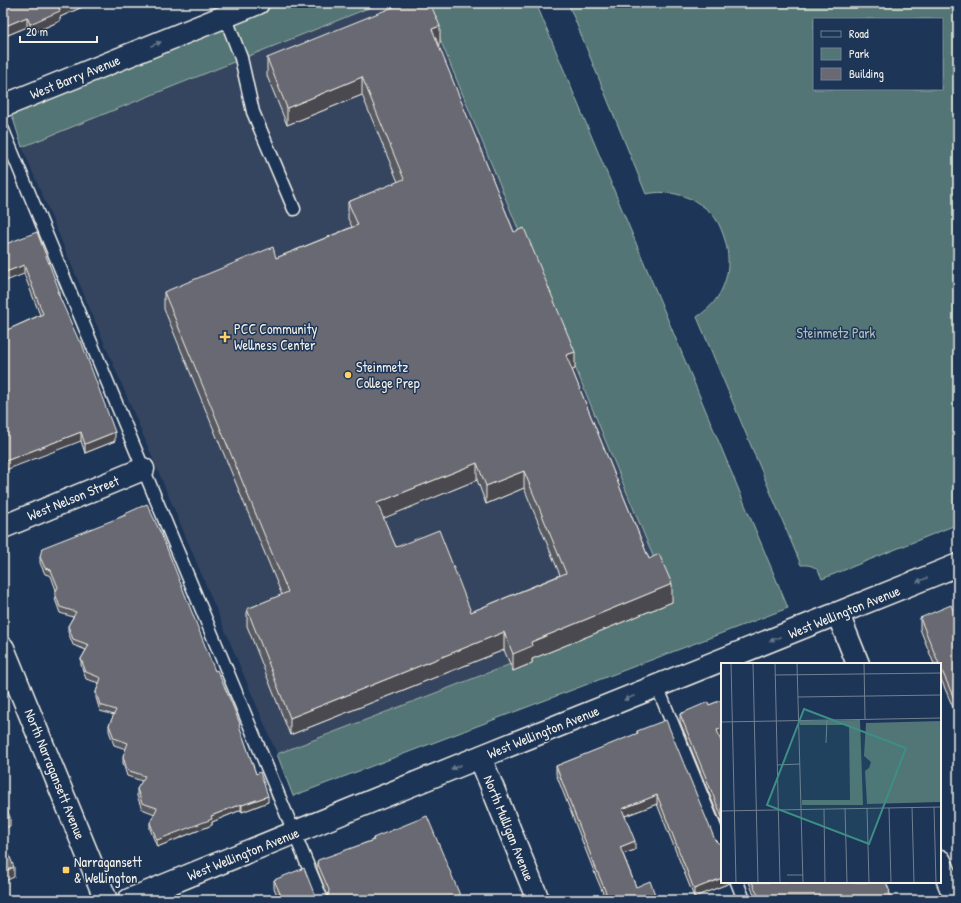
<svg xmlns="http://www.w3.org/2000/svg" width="961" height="903" font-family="'Patrick Hand',sans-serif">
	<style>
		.built { fill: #34455f }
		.green { fill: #527575; stroke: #a3b3ae; fill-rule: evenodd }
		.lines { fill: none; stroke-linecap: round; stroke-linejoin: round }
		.service-casing { stroke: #f4f1e8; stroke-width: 15 }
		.minor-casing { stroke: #f4f1e8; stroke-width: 25 }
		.tertiary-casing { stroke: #f4f1e8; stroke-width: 25 }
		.service { stroke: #1d3557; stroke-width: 12 }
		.minor { stroke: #1d3557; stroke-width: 22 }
		.tertiary { stroke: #1d3557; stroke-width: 22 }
		.wall { fill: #595a62; stroke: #f4f1e8; fill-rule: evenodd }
		.shaded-wall { fill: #494a50; stroke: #f4f1e8 }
		.building { fill: #686972; stroke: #f4f1e8; fill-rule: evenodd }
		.oneway { fill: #68778a }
		.poi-dot { fill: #ffd166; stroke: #1d3557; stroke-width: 1.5 }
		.labels { text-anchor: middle; stroke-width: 3; stroke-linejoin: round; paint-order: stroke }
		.street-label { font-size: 14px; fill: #f4f1e8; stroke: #1d3557 }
		.poi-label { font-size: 14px; fill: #f4f1e8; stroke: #1d3557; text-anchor: start }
		.park-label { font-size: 14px; fill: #b3bfba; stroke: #1d3557 }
		.inset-road { fill: none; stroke: #738091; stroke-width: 1 }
		.view { fill: #3d8f86; fill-opacity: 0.15; stroke: #3d8f86; stroke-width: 2 }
		.inset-edge { fill: none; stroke: #f4f1e8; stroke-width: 2 }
	</style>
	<rect width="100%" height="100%" fill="#1d3557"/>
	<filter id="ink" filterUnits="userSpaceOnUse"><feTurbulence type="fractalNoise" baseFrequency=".025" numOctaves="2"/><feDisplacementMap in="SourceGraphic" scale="8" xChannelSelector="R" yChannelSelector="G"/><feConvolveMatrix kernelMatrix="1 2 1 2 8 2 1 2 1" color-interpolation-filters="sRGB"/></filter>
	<g filter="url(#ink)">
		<!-- built -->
		<path class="built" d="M381,3H425L672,602L277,754L22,147Z"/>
		<!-- green -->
		<path class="green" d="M281,3H381L22,147L11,112Z
			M425,3H536L788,608L293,796L277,754L672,602Z
			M568,3H958V524L822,579C818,568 813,564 801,565L697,317C704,312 712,306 717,298C730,278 731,256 723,234C720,226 717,219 711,213C693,196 670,189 646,194ZM814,19H942V89H814Z"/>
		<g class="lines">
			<defs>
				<path id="service" d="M225,16L241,58L253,112L294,209
					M3,130L322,900
					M657,686L722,845
					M737,882L744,900"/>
				<path id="minor" d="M3,106L258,3
					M3,527L143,469
					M838,614L858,664
					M480,757L538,900
					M940,861L956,900
					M129,900L480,757L958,565"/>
				<path id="tertiary" d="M3,648L106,900"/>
			</defs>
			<!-- service casing -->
			<use href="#service" class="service-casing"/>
			<!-- minor casing -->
			<use href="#minor" class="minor-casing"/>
			<!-- tertiary casing -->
			<use href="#tertiary" class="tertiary-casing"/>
			<!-- service -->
			<use href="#service" class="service"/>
			<!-- minor -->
			<use href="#minor" class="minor"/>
			<!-- tertiary -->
			<use href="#tertiary" class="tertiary"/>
		</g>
		<!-- wall -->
		<path class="wall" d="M3,3H91L60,17V21L30,34L27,27L3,37Z
			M440,44L438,45L514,232L575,369L572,370L649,559L672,602L532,659V663L513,671L504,650L290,735L247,626V609L282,595L164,309V292L276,258L352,227L348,219V202L398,182L362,95L287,125L267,76V58ZM477,480L486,504L524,488L560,575L471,612L396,547L383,518Z
			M3,245L59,296L115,441L85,453L81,441L7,330L40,315L24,274Z
			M125,514L215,671L240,729L256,774L268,802L242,812L241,810L212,822V825L157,847L150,829V823L155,814L142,809L137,796V789L142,781L127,776L123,763V756L126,749L114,745L109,731V725L114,715L100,711L96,698V692L99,683L86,679L81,665V659L86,650L73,645L68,632V626L73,617L60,613L55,599V593L56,590L51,576L45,574L40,563V557L125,515Z
			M958,617V719L940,677V664H934L920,629V618H956Z
			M722,700V737L720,738L722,744V825L680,722V714L709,705Z
			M637,731L722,882H730V883L694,897L657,804L625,816L635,850L623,854L636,887L657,900H606L595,874L556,774V766L637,734Z
			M373,838L462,900H279L274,888V880L315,896L321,900L325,899L328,897V896L317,869V862L373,840Z
			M749,882H886L892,900H756Z"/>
		<!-- shaded-wall -->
		<path class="shaded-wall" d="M69,3H91L60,17V21L30,34V24L59,7Z
			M27,17V27L3,37V27Z
			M440,26V44L432,47V29Z
			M362,77V95L287,125V108Z
			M24,265V274L3,282V273Z
			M59,290V299L57,291Z
			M575,352V369L566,373V355Z
			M81,432V441L3,471V462Z
			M115,432V441L85,453V444Z
			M477,463V480L377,521V503Z
			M524,471V488L486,504V486Z
			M672,584V602L532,659V663L513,671V654L531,642Z
			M504,632V650L290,735V718Z
			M722,728V737L717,739V730Z
			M657,795V804L622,817V809Z
			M268,796V802L242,812V805Z
			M241,804V810L212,822V825L157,847V840L211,816Z
			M10,817V826L3,829V820Z
			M635,841V850L620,855V847Z
			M14,867V877L3,882V872Z
			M722,878V882H730V883L694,897V889Z"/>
		<!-- building -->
		<path class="building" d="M3,3H69L59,7L60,11L30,24L27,17L3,27Z
			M403,3H430L440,26L432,29L514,232L524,228L575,352L566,355L649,559L659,554L672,584L531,642L532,646L513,654L504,632L290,718L247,609L288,592L164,292L273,247L276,258L358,225L348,202L404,179L362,77L287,108L267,58ZM477,463L486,486L524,471L566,573L471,612L439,530L396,547L377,503Z
			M37,232L59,290L57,291L79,341H81L115,432L85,444L81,432L3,462V319L7,330L43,314L24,265L3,273V245Z
			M147,504L162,536L215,671L217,670L232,704L240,724L239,725L256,774L260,772L268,796L242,805L241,804L211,816L212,819L157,840L150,823L157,808L142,803L137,789L145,776L127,770L123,756L128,743L114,738L109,725L116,710L100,705L96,692L101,678L86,672L81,659L89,645L73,639L68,626L76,612L60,607L55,593L58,587L51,570L45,568L40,557L42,548L126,515L125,514Z
			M951,605L956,618L958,617V708L940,666V664H939L920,618Z
			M722,700V728L717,730L722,744V817L680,714L708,702L709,705Z
			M666,720L715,840L718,843L722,844V878L694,889L657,795L622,809L635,841L620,847L636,887L650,881L657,900H609L595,866L556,766L638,733L637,731Z
			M3,799L10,817L3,820Z
			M427,816L462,900H283L274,880L304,868L315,896L321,900L325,899L328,897L329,890L317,862L318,860L374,840L373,838Z
			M3,840L14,867L3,872Z
			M752,882H886L890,892H889L892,900H760Z
			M229,897L231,900H223Z"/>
		<!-- one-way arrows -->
		<defs><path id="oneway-solid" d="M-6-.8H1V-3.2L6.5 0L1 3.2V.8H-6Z"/></defs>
		<g class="oneway">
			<use href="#oneway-solid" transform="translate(156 44) rotate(-22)"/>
			<use href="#oneway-solid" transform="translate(922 580) rotate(158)"/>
			<use href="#oneway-solid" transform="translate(775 639) rotate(158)"/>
			<use href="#oneway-solid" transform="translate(629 698) rotate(158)"/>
			<use href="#oneway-solid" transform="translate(456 767) rotate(158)"/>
		</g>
	</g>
	<!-- markers -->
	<g class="poi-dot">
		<path d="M223 331h4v4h4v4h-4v4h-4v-4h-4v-4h4z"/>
		<circle cx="348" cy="375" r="4"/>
		<rect x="62" y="866" width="8" height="8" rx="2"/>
	</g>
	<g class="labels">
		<!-- street labels -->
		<g class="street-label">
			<text transform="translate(75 77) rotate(-22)" y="5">West Barry Avenue</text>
			<text transform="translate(73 498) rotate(-22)" y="5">West Nelson Street</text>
			<text transform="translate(844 612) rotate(-22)" y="5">West Wellington Avenue</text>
			<text transform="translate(543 732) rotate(-22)" y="5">West Wellington Avenue</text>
			<text transform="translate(55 774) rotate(68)" y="5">North Narragansett Avenue</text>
			<text transform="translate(509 828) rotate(68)" y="5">North Mulligan Avenue</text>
			<text transform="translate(243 854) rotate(-22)" y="5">West Wellington Avenue</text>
		</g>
		<!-- poi labels -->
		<g class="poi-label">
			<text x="234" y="334">PCC Community<tspan x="234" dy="16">Wellness Center</tspan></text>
			<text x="356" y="372">Steinmetz<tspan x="356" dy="16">College Prep</tspan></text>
			<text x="74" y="867">Narragansett<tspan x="74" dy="16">&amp; Wellington</tspan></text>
		</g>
		<!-- park labels -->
		<g class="park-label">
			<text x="836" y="338">Steinmetz Park</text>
		</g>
	</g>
	<!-- overview -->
	<g transform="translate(721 663)">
		<rect width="220" height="220" fill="#1d3557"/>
		<path d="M139,57L142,142H81V137H129L128,62H79V58ZM220,58V139L146,141L144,108L148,105L150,99L143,93L145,60Z" fill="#527575"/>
		<path class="inset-road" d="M10,0L15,220M32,0L37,220M54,0L59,220M76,0L82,220M143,0L144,56M54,12L220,10M77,34L220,32M0,59L220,55M105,80L106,57M56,102L79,101M191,144L193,220M213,144L215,220M124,145L126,220M146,145L148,220M168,145L170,220M103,146L104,220M0,148L220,144M66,212H82"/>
		<path class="view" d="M83,46L185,85L148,181L46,142Z"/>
		<rect width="220" height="220" class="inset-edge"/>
	</g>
	<!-- margin -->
	<rect width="961" height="903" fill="none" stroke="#1d3557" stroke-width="16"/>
	<rect x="8" y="8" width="945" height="887" fill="none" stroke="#f4f1e8" stroke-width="1.5" filter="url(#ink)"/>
	<!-- legend -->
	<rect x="813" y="18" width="130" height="72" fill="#1d3557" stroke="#738091"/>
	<rect x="821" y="31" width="20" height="6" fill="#1d3557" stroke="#738091"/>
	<text x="849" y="38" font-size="12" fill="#f4f1e8">Road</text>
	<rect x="821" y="48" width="20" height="12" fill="#527575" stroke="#738091"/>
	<text x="849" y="58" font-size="12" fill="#f4f1e8">Park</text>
	<rect x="821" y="68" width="20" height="12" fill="#686972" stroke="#738091"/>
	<text x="849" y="78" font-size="12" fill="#f4f1e8">Building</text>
	<!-- scale -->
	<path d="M20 36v6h77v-6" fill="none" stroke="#f4f1e8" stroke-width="2"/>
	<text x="26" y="36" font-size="12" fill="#f4f1e8" stroke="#1d3557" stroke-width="3" paint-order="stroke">20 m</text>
</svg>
